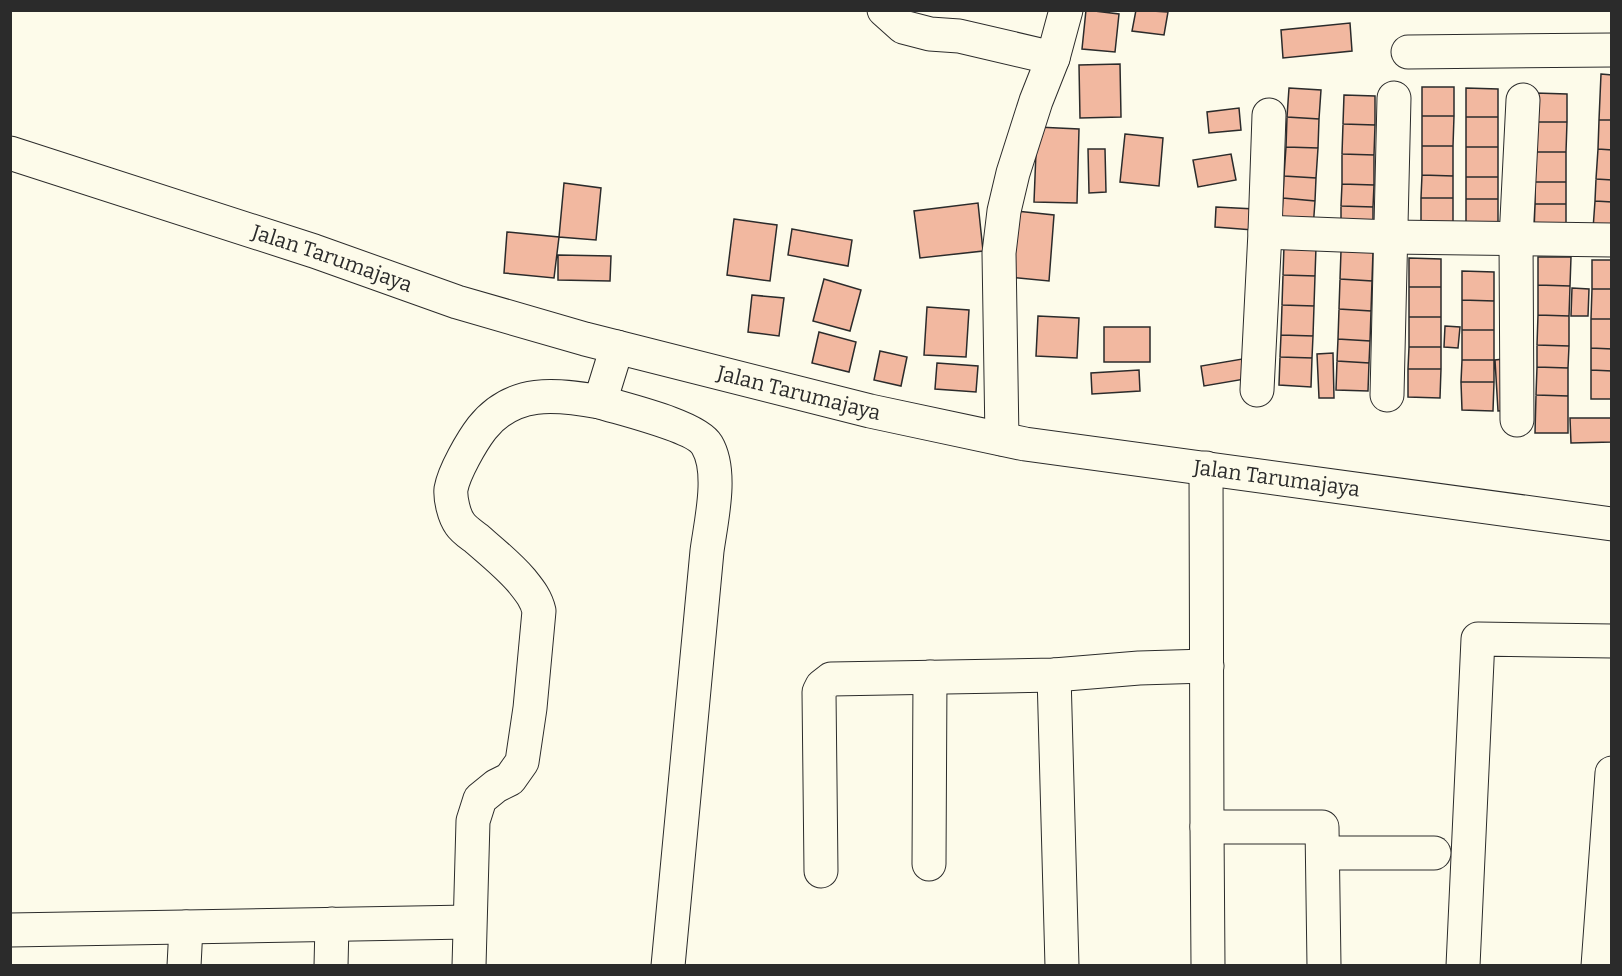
<svg xmlns="http://www.w3.org/2000/svg" width="1622" height="976" font-family="Bitter,serif">
	<style>
		.building { fill: #f2b8a0; stroke: #2b2b2b; stroke-width: 1.5 }
		.lines { fill: none; stroke-linecap: round; stroke-linejoin: round }
		.minor-casing { stroke: #2b2b2b; stroke-width: 35 }
		.minor { stroke: #fdfbea; stroke-width: 33 }
		.labels { text-anchor: middle; stroke-width: 4.5; stroke-linejoin: round; paint-order: stroke }
		.street-label { font-size: 21px; fill: #2b2b2b; stroke: #fdfbea }
	</style>
	<rect width="100%" height="100%" fill="#fdfbea"/>
	<!-- building -->
	<path class="building" d="M1086,10L1119,14L1115,52L1082,49Z
		M1136,10L1168,12L1164,35L1132,31Z
		M1350,23L1352,51L1283,58L1281,30Z
		M1120,64L1121,117L1080,118L1079,65Z
		M1601,74L1612,75V120H1599Z
		M1422,87H1454V116H1422Z
		M1289,88L1321,90L1319,119L1287,117Z
		M1466,88L1498,89V117H1466Z
		M1535,93L1567,94V122H1535Z
		M1344,95L1375,96V125L1343,124Z
		M1239,108L1241,130L1209,133L1207,112Z
		M1422,116H1454L1453,146H1422Z
		M1287,117L1319,119L1318,148L1286,147Z
		M1466,117H1498V147H1466Z
		M1599,120H1612V150L1598,149Z
		M1535,122H1567L1566,152H1535Z
		M1343,124L1375,125L1374,155L1342,154Z
		M1037,127L1079,129L1077,203L1034,202Z
		M1125,134L1163,138L1159,186L1120,182Z
		M1422,146H1453V176L1422,175Z
		M1286,147L1318,148L1316,178L1284,176Z
		M1466,147H1498V177H1466Z
		M1088,149H1105L1106,192L1089,193Z
		M1598,149L1612,150V180L1596,179Z
		M1535,152H1566V182H1535Z
		M1231,154L1236,180L1198,187L1193,160Z
		M1342,154L1374,155V185L1342,184Z
		M1422,175L1453,176V198H1421Z
		M1284,176L1316,178L1315,201L1283,198Z
		M1466,177H1498V199H1466Z
		M1596,179L1612,180V202L1595,201Z
		M1535,182H1566V204H1535Z
		M564,183L601,188L596,240L559,237Z
		M1342,184L1374,185L1373,207L1341,206Z
		M1283,198L1315,201L1313,229L1281,227Z
		M1421,198H1453V226H1421Z
		M1466,199H1498V228L1466,227Z
		M1595,201L1612,202V231L1593,229Z
		M978,203L983,251L920,258L914,211Z
		M1535,204H1566V233L1534,232Z
		M1341,206L1373,207V235H1341Z
		M1216,207L1255,209L1253,230L1215,227Z
		M1015,211L1054,215L1049,281L1009,277Z
		M734,219L777,225L770,281L727,275Z
		M792,229L852,240L848,266L788,255Z
		M507,232L559,237L554,278L504,273Z
		M1284,246L1316,247L1315,276L1283,275Z
		M1341,251L1373,252L1372,281L1340,279Z
		M558,255L611,256L610,281L558,280Z
		M1538,257H1571L1570,286L1538,285Z
		M1409,258L1441,259V287H1409Z
		M1592,260H1612V289H1592Z
		M1462,271L1494,272V301L1462,300Z
		M1283,275L1315,276L1314,306L1282,305Z
		M824,279L861,290L850,331L813,321Z
		M1340,279L1372,281L1371,311L1339,309Z
		M1538,285L1570,286L1569,316L1538,315Z
		M1409,287H1441V317H1409Z
		M1572,288L1589,289L1588,316H1571Z
		M1592,289H1612V319H1591Z
		M752,295L784,298L779,336L748,332Z
		M1462,300L1494,301V330H1462Z
		M1282,305L1314,306L1313,336L1281,335Z
		M927,307L969,310L966,357L924,355Z
		M1339,309L1371,311L1370,341L1338,339Z
		M1538,315L1569,316V346L1537,345Z
		M1038,316L1079,318L1077,358L1036,356Z
		M1409,317H1441V347H1409Z
		M1591,319H1612V349L1591,348Z
		M1445,326L1460,327L1458,348L1444,347Z
		M1104,327H1150V362H1104Z
		M1462,330H1494V360H1462Z
		M819,332L856,342L849,372L812,363Z
		M1281,335L1313,336L1312,358L1280,357Z
		M1338,339L1370,341L1369,363L1337,361Z
		M1537,345L1569,346L1568,368L1537,367Z
		M1409,347H1441V369H1408Z
		M1591,348L1612,349V371L1591,370Z
		M880,351L907,357L901,386L874,380Z
		M1333,353L1334,398H1319L1317,354Z
		M1280,357L1312,358L1311,387L1279,385Z
		M1248,358L1251,378L1204,386L1201,366Z
		M1513,358L1517,410L1498,411L1495,360Z
		M1462,360H1494V382H1461Z
		M1337,361L1369,363L1368,391L1336,390Z
		M937,363L978,366L976,392L935,389Z
		M1537,367L1568,368V396L1536,395Z
		M1408,369H1441L1440,398L1408,397Z
		M1139,370L1140,391L1092,394L1091,373Z
		M1591,370L1612,371V399H1591Z
		M1461,382H1494L1493,411L1462,410Z
		M1536,395L1568,396V433H1535Z
		M1570,418H1612V442L1571,443Z"/>
	<g class="lines">
		<defs>
			<g id="minor">
				<path d="M884,10L903,27L930,34L959,36L1053,58"/>
				<path d="M1408,52L1612,50"/>
				<path id="s1" d="M10,153L314,251L457,302L585,339L870,411L1025,444L1612,524"/>
				<path d="M1265,232L1391,237L1612,240"/>
				<path d="M1257,390L1265,232L1269,115"/>
				<path d="M1387,395L1394,98"/>
				<path d="M600,402C622,409 696,426 707,445C723,472 711,521 707,551L668,966"/>
				<path d="M1517,420L1516,239L1523,100"/>
				<path d="M1002,439L999,253L1004,211L1013,173L1036,101L1053,58L1066,10"/>
				<path d="M1206,468L1207,827H1322L1324,966"/>
				<path d="M1054,675L1062,966"/>
				<path d="M1207,827L1208,966"/>
				<path d="M1323,853H1434"/>
				<path d="M929,864L930,677"/>
				<path d="M821,871L819,692L822,686L831,679L1054,675L1139,668L1207,666"/>
				<path d="M10,930L469,922"/>
				<path d="M184,966L186,927"/>
				<path d="M331,966L332,924"/>
				<path d="M469,966L473,821L480,799L496,786L510,779L522,762L530,708L539,611C536,598 529,590 521,580C508,565 492,552 477,539C472,535 464,530 460,524C454,516 450,498 451,489C454,472 472,441 482,428C513,389 556,394 600,402L617,347"/>
				<path d="M1463,966L1478,639L1612,641"/>
				<path d="M1598,966L1612,773"/>
			</g>
		</defs>
		<!-- minor casing -->
		<use href="#minor" class="minor-casing"/>
		<!-- minor -->
		<use href="#minor" class="minor"/>
	</g>
	<g class="labels">
		<!-- street labels -->
		<g class="street-label">
			<text dy="7" stroke="none"><textPath href="#s1" startOffset="339">Jalan Tarumajaya</textPath></text>
			<text dy="7" stroke="none"><textPath href="#s1" startOffset="825">Jalan Tarumajaya</textPath></text>
			<text dy="7" stroke="none"><textPath href="#s1" startOffset="1311">Jalan Tarumajaya</textPath></text>
		</g>
	</g>
	<!-- border -->
	<rect width="1622" height="976" fill="none" stroke="#2b2b2b" stroke-width="24"/>
</svg>
